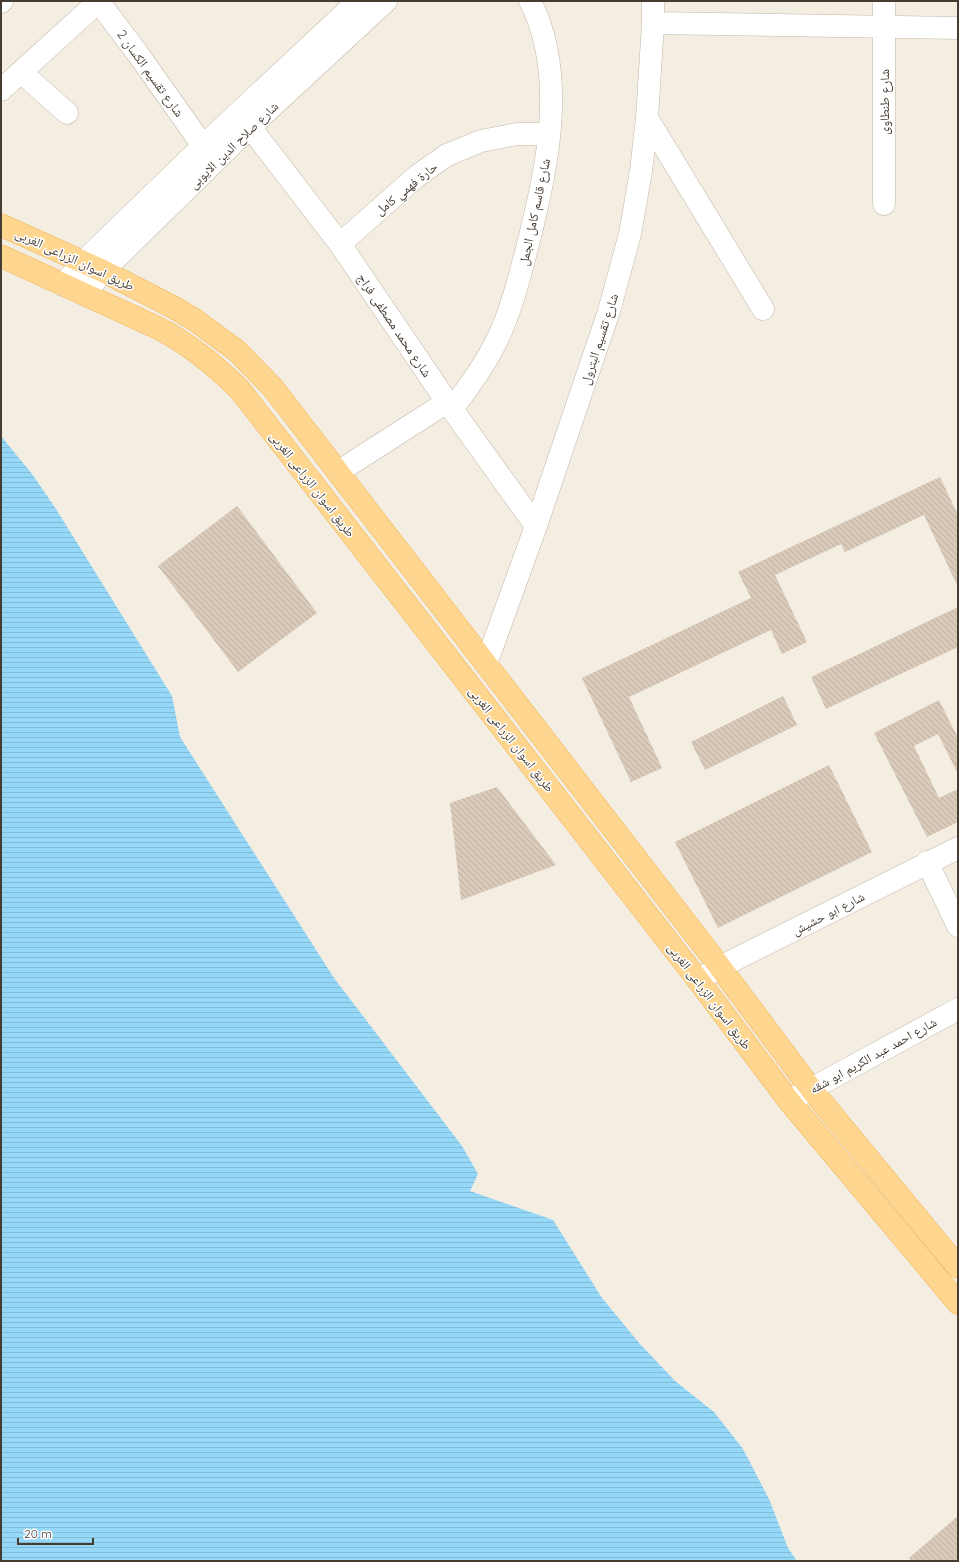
<svg xmlns="http://www.w3.org/2000/svg" width="959" height="1562" font-family="Quicksand,'Noto Naskh Arabic',sans-serif">
	<style>
		.water { fill: url(#water-rules) }
		.building { fill: url(#building-back-hatch) }
		.lines { fill: none; stroke-linecap: round; stroke-linejoin: round }
		.minor-casing { stroke: #c3b7a7; stroke-width: 23 }
		.major-casing { stroke: #f1b553; stroke-width: 23 }
		.minor { stroke: #fff; stroke-width: 22 }
		.major { stroke: #ffd690; stroke-width: 22 }
		.labels { text-anchor: middle; stroke-width: 3; stroke-linejoin: round; paint-order: stroke }
		.street-label { font-size: 13px; fill: #463c32; stroke: #fff }
	</style>
	<defs>
		<pattern id="water-rules" width="6" height="5" patternUnits="userSpaceOnUse"><rect width="6" height="5" fill="#96d8f8"/><path d="M0 2.5h6" fill="none" stroke="#83bad5"/></pattern>
		<pattern id="building-back-hatch" width="6" height="6" patternUnits="userSpaceOnUse"><rect width="6" height="6" fill="#d9cab9"/><path d="M-1 5l2 2M0 0l6 6M5-1l2 2" fill="none" stroke="#bcaea0"/></pattern>
	</defs>
	<rect width="100%" height="100%" fill="#f3ede2"/>
	<!-- water -->
	<path class="water" d="M1,436L32,474L56,509L172,696L180,737L334,978L462,1146L478,1174L470,1191L553,1220L602,1298L640,1344L675,1381L714,1412L743,1449L769,1499L788,1548L797,1561H1Z"/>
	<!-- building -->
	<path class="building" d="M940,477L958,515V587L924,515L845,552L841,544L775,575L807,642L782,654L771,630L629,697L662,768L631,782L582,678L751,598L738,572Z
		M237,506L317,613L238,672L158,566Z
		M958,607V647L826,709L811,677Z
		M783,696L797,725L705,770L691,742Z
		M939,700L958,738V774L938,734L914,746L939,798L958,789V822L927,837L874,733Z
		M829,765L872,852L718,928L675,842Z
		M497,787L556,865L461,900L450,803Z
		M958,1516V1561H912L909,1558Z"/>
	<g class="lines">
		<defs>
			<path id="minor" d="M98,1L138,54L203,146
				M884,1V204
				M1,2L2,1
				M653,23L958,28
				M21,72L67,113
				M1,90L99,1
				M647,118L763,309
				M250,127L340,244L447,402L536,526
				M340,244L417,176L447,155L481,141L517,134H549
				M63,285L83,262L203,146L358,1
				M85,294L103,271L250,127L386,1
				M452,409C469,387 485,365 497,340C511,311 519,279 527,248C547,171 568,75 530,1
				M338,472L447,402
				M486,664L536,526L609,311L630,234L641,171L647,118L653,23V1
				M927,862L958,926
				M698,980L720,967L958,848
				M789,1101L958,1009"/>
			<path id="major" d="M1,225L103,271L173,307L195,320L237,351L273,388L720,967L811,1089L958,1267
				M1,256L158,328C189,344 215,365 240,390L698,980L789,1101L958,1303"/>
		</defs>
		<!-- minor casing -->
		<use href="#minor" class="minor-casing"/>
		<!-- major casing -->
		<use href="#major" class="major-casing"/>
		<!-- minor -->
		<use href="#minor" class="minor"/>
		<!-- major -->
		<use href="#major" class="major"/>
	</g>
	<g class="labels">
		<!-- street labels -->
		<g class="street-label">
			<text transform="translate(151 73) rotate(54)" y="5">شارع تقسيم الكسان 2</text>
			<text transform="translate(884 102) rotate(-90)" y="5">شارع طنطاوى</text>
			<text transform="translate(233 145) rotate(-44)" y="5">شارع صلاح الدين الايوبى</text>
			<text transform="translate(406 188) rotate(-39)" y="5">حارة فهمي كامل</text>
			<text transform="translate(534 212) rotate(-78)" y="5">شارع قاسم كامل الجمل</text>
			<text transform="translate(75 259) rotate(25)" y="5">طريق اسوان الزراعى الغربى</text>
			<text transform="translate(395 325) rotate(56)" y="5">شارع محمد مصطفى فراج</text>
			<text transform="translate(599 339) rotate(-72)" y="5">شارع تقسيم البترول</text>
			<text transform="translate(313 484) rotate(52)" y="5">طريق اسوان الزراعى الغربى</text>
			<text transform="translate(512 739) rotate(52)" y="5">طريق اسوان الزراعى الغربى</text>
			<text transform="translate(828 913) rotate(-27)" y="5">شارع ابو حشيش</text>
			<text transform="translate(710 996) rotate(53)" y="5">طريق اسوان الزراعى الغربى</text>
			<text transform="translate(873 1055) rotate(-29)" y="5">شارع احمد عبد الكريم ابو شقه</text>
		</g>
	</g>
	<!-- border -->
	<rect width="959" height="1562" fill="none" stroke="#463c32" stroke-width="4"/>
	<!-- scale -->
	<path d="M18 1538v6h75v-6" fill="none" stroke="#463c32" stroke-width="2"/>
	<text x="24" y="1538" font-size="12" fill="#463c32" stroke="#ffffff" stroke-width="3" paint-order="stroke">20 m</text>
</svg>
